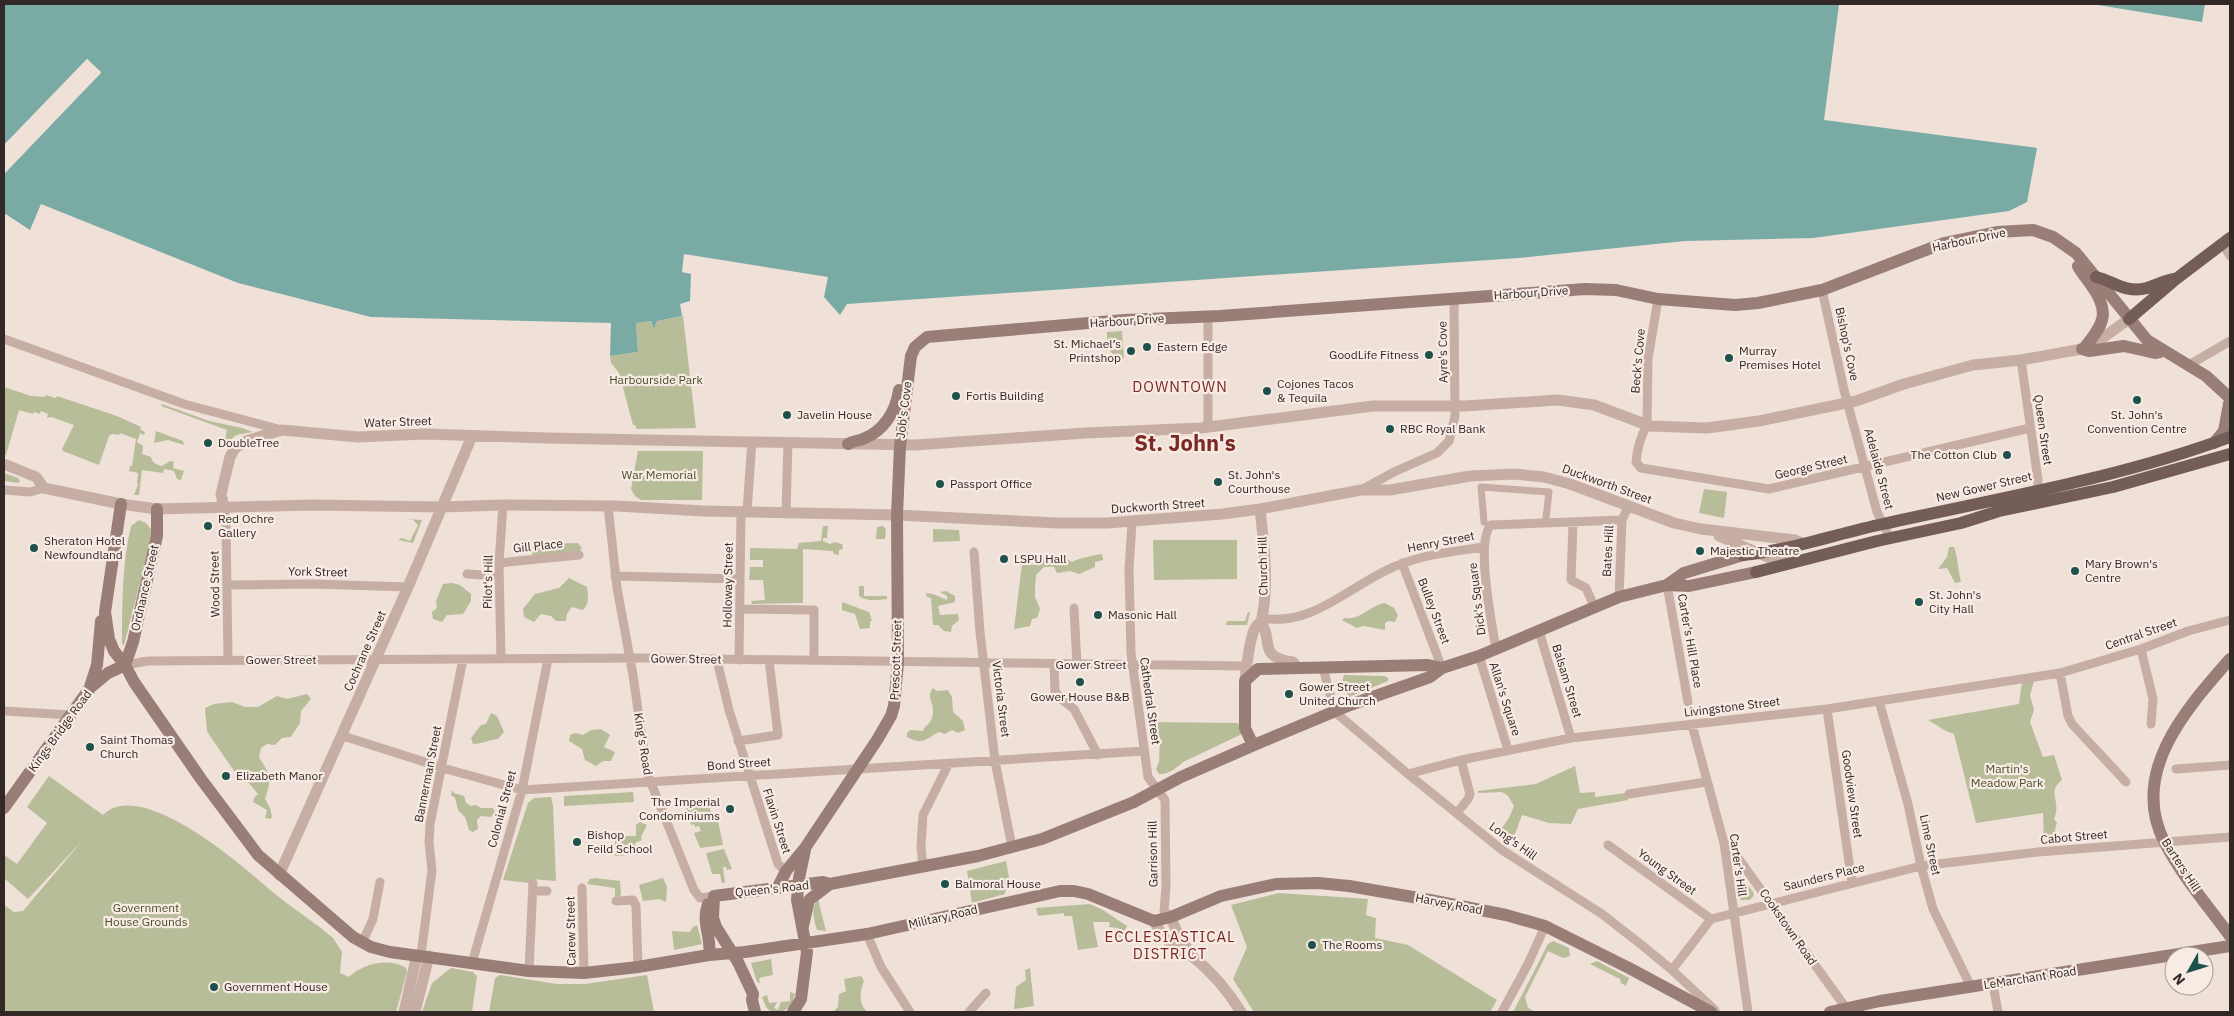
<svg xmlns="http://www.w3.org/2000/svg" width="2234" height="1016" font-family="'IBM Plex Sans',sans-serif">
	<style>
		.green { fill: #b7bd99 }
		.water { fill: #79aaa4 }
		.pier { fill: #efe0d8 }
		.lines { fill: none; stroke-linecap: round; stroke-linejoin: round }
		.pedestrian { stroke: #c6aea5; stroke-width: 7 }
		.minor { stroke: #c6aea5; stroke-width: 9 }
		.tertiary { stroke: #c6aea5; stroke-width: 11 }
		.secondary { stroke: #997d77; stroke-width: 12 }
		.primary { stroke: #745c58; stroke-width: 12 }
		.poi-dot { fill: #1e514c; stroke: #f7ebe4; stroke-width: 2 }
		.labels { text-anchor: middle; stroke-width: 4.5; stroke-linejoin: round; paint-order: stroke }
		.street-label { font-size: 12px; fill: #322826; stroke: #f7ebe4 }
		.poi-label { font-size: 12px; fill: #322826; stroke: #f7ebe4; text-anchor: start }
		.park-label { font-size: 12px; fill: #484f2b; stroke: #f7ebe4 }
		.quarter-label { font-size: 15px; letter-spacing: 1px; fill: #7c2924; stroke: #f7ebe4 }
		.town-label { font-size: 22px; font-weight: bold; fill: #7c2924; stroke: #f7ebe4 }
	</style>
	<rect width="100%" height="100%" fill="#efe0d8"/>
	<!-- green -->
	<path class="green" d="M683,316L696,428L637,429L635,425H633L619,373L611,363L610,356L638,352L636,323L651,321L654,329L657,321Z
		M1122,331L1124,359C1109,357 1107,345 1107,332Z
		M4,387L31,396L45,397L46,395L56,398L57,396L117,416L141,427L140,429L145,432L144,435L140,433L137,442L143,446L142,454L151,457C152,463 157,465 162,466L170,461L174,462L173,468L184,471L181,480L177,479L174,471L164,469L163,473L142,470L139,495H134L138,484L137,483L138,473L129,471L130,466H132L136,439L120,433L119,435L112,434L109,436L99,465L63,451L62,449L74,425L51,417L47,418L48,414L41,411L40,414L34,412L33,414L19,410L6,455L4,454Z
		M162,404L209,421L242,428L253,432L236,435L226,444L224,443L227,430L161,406Z
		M156,431L183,441L184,445L168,440L154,443Z
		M638,451H703L702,500H641L635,496L631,489Z
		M4,473L18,478L20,481L18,483L4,481Z
		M1704,489L1727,492L1724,518L1699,513Z
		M407,519L422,520L413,543L398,540L402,538L410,541L418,525L413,520Z
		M139,520L146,523L153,532L124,645L122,644C122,605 122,564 131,526Z
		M823,526H828L827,538H823V541L830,544L835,542L842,544L843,549L839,550V555L834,554L833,551L803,549V603L752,604L751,601L765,600L763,580H749L750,567H763V560H750V548L797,549L799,543L821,541Z
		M883,526L886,529L885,539H876L877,527Z
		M933,529L959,530L960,541L933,542Z
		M1153,540H1237V579L1154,580Z
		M578,543L582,548L579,552L533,556L531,548L534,544Z
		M1949,547H1954C1958,558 1958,570 1961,582L1955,583L1947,568L1938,569L1947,557Z
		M1102,554L1103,560L1095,562V567L1079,574L1070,571L1057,573L1054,567H1044L1036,575L1035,589V597L1040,609L1037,618L1032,619L1030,626L1014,629L1022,564L1035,565L1037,559L1062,556L1072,562C1079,558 1095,555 1102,554Z
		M569,578L587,587C588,596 590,603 583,610L572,607L567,614L566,621H556L551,616L541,614L534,622L524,617L523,609L535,594L559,588Z
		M452,583L460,585L471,594V601L463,614L447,615L442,622L433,619L432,612L437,608L436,601L443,584Z
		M859,586H864V596H887V599C877,600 867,602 859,596Z
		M946,591L955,596V602L938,606L940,615L958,614L959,620L952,626L951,632L944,631L938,625H933L931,598L927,597L926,593L933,594L947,600V596L940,592Z
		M842,602L869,612L872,621H870V628L860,629L855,614L842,610Z
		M1385,603L1394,608L1398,615L1395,622L1388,621L1385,623V630L1364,626L1357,628L1342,620L1344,618C1360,621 1370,605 1385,603Z
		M1248,612H1250L1247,625H1226L1227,621H1245Z
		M1344,675L1384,676L1388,678V681L1349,697C1344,692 1341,681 1344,675Z
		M2035,678L2030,695L2034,710L2030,722L2043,757L2054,755L2062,780C2046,793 2062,800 2054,819L2057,823L2055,829L2057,838L2044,840L2043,813L1976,823L1954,734L1946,731L1928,720L2019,704L2022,682Z
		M933,688L937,691L948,690L952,697L953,712L963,721L965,730L958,733L952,730L945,734L939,732C927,738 923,746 907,737V733L910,730L923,731C926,723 933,725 933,710C933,701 926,697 933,688Z
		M307,694L311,699L301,711L300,723L291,737L282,738L275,745L267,744L261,748L259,757C270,774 272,780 265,799L270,808L272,817L270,819L265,818L267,810L253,802L254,798L258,794L248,782L239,778L210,736L207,731L205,708L214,704L232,702L245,707H258L277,696L287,699Z
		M491,713L497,716L504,732L498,739C488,740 482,744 473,744L471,738L481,725L486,724Z
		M1151,722L1238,723L1242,734L1183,762C1177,768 1167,775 1159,774L1156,769L1159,762L1160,737L1152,733Z
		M601,729L610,735L604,747L615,752L611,761H603L596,766L585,760L582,749L569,741L570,735L575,733L583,735L591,730Z
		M1575,766L1580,793L1595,792V797L1626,793L1628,800L1578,809L1571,824L1549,823L1522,815L1512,842L1499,832L1509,818L1514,806L1508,796L1502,792L1478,793V791L1536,784Z
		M49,776L103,815C140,777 241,864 269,889C289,906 313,921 333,938L342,952L340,973L349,977C362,964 389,957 406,968L407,972L396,1012H4V905L14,912L23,911L82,841L28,899L4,878V855L17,864L47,823L27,807Z
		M452,790L454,793L464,796L466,803L471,806L476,805L481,808H493L495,813L491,817L481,816L477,820L478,829L473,832L469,830L465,817L458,810L455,798L451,795Z
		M633,792L634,802L564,806V796Z
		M551,797L553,805L556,881L531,879L529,883L503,880L528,803L534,798Z
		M684,799L688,802H694L695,804L709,802L712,821H718L723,845L700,848L694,833L701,831L699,826L695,827L694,824L691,825Z
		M640,822L647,825L641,837L642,840L635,843L638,852L629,855L615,856V832H623V836H636V825Z
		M724,849L732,869L727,870L726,867H723L725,883H722L720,874H712L706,853Z
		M1006,861L1011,888L1005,891V894L972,903L967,871Z
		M1736,870L1753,892L1754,895L1750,900H1740Z
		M595,878L620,881L621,895L615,898V888L587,884L590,879Z
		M663,878L667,887L666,902L660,899L643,901L639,885Z
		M1279,893L1368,899L1366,915L1376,918L1375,938L1408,945L1497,1000L1490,1012H1254L1233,979L1247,947L1231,905Z
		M818,899L826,931L817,930C814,919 810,909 818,899Z
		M1090,904L1103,910L1127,926L1120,939L1118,928L1109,927L1110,922H1093L1098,947L1078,950L1072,916H1064V913L1038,916L1036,908Z
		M697,925L702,944L674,950L672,931L690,932L692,928Z
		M1553,941L1569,948L1570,956L1563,958L1548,951L1525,997L1528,1008L1536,1012H1513L1548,944Z
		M771,959L773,975L759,978L760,983L757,982L751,963Z
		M1597,961L1629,978L1626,986L1621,983L1620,979L1590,964Z
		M451,968L473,972L477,976L472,1012H422L432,983Z
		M1030,968L1034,1006L1014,1009L1016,987L1026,980L1025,970Z
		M500,975L557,984H585L647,975L654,1012H489L495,978Z
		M861,976L864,981C860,990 858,1006 868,1012H833L838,1007L839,994L846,991L844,979Z
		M790,992L795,994L791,1006L782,1012H771L766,1007L762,997L767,995L769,1003L777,1002L774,1008L778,1010L781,1002L790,1001Z"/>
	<!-- water -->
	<path class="water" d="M4,4H1839L1824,120L2037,148L2027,202L2009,211L1813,238L1685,241L1518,258L847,304L840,315L824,297L828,277L684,254L682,272L691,274L690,301L680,304L682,316L657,321L654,329L651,321L636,323L638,352L610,356L611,323L371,317L238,283L41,204L30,230L4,213V174L101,73L87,59L4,145Z
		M2092,4H2205L2202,22Z"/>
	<!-- pier -->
	<path class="pier" d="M87,59L101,72L4,174V170L97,72L87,62L4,148V145Z"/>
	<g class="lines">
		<!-- pedestrian -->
		<path class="pedestrian" d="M1484,522L1481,487L1549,492L1546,518"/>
		<!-- minor -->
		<path class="minor" d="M2223,244L2230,256
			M1822,290L1844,390L1877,512L1890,538
			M1658,299L1648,359L1647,425C1641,436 1637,449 1636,462L1641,468L1769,489L2030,428
			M1208,317V427
			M4,339L184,404L282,430
			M2021,360L2038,480L2037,496
			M2189,365L2230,341
			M4,490L30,492L44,488
			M1361,490L1396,471L1437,453L1449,441L1455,416L1454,299
			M608,506L617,588L633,675L647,773L694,890L700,898L714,896
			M224,508L226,523L228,660
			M747,511L752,441
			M786,513L788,442
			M1132,523L1129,569L1131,653L1148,777L1165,800L1166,887L1164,911L1171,917
			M1573,523L1571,580L1586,588L1594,606
			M974,552L980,632L995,761L1012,847
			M499,563L579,555
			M1402,563L1442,668
			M467,574L499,576
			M615,576L740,579
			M227,585L312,584L408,587
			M1667,585L1688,702
			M1619,597L1622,520L1628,507
			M1074,608L1077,665
			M740,609L814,610V660
			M1262,618C1315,628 1355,580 1401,564C1428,554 1456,551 1484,547
			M1539,631L1571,738
			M1496,649C1492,625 1475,541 1491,525L1622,520
			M2141,649L2153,699L2151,724
			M1479,656L1508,750
			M501,659L499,563L503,505
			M717,660L729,710L778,864L786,871
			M739,660L741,511
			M125,665L148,661L640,658L1247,666
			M1054,665L1055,691L1061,699L1074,709L1098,755
			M1323,668L1335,712L1408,774L1502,850L1602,914L1643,946L1672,970L1715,1010
			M2060,673L2068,716L2072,724L2126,782
			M1879,701L1908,804L1921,866L1933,909L1971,987
			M1827,709L1852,883
			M4,711L71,715
			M1692,725L1724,843L1748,1012
			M343,736L450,770L522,790L1144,751
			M738,741L778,735L769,660
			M2176,769L2230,765
			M1408,774L1461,760L1571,738L1827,709L2060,673L2141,649L2188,631L2230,620
			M1629,794L1706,782
			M1457,813L1468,799L1470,794L1461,760
			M1724,843L1733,851L1846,1008
			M1608,845L1711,919
			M923,867L921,847L923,815L949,763
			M582,888L584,973
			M533,891H547
			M616,901L633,900L636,906L638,967
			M867,934L881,967L910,1012
			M362,943L373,919L380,882
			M421,955L432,870L429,842L430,824L463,659
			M472,963L522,790L548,659
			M1672,970L1711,919L1921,866L2038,852L2230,837
			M529,971L533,883
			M1993,984L1998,1012
			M969,1012L986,993
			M1502,1012L1528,964L1545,926"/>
		<!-- tertiary -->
		<path class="tertiary" d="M4,464L36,477L44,488L121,504L157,509L314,505L441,507L503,505L617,506L703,511L897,515L1057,523H1107L1222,514L1260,509L1361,490H1390L1470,476L1515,474L1544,477L1570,484L1674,523L1701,529L1795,540L1804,544
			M224,508L221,494L230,457L235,448L246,441L282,430L358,437L425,434L546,438L915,445L1085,433L1201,428L1373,406H1465L1558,400L1594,405L1650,426L1707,428L1759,421L1856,401L1904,384L1973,365L2021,360L2082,349L2101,339L2129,319
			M1719,536L1770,558L1790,562
			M1261,623C1274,639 1256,657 1293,662L1298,668
			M1245,681C1246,669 1250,637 1255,628C1258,623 1261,624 1262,618C1269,583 1264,545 1260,509
			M279,875L408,587L472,436
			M1171,917L1176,930L1191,955
			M1154,921C1160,933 1167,943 1179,950C1183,952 1189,954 1193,957C1212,972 1228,991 1241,1012
			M404,1012L417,955
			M415,1012L429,956"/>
		<!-- secondary -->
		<path class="secondary" d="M2078,266C2081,272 2087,279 2091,285C2110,311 2105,323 2085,347
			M2082,349L2089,351L2124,346L2155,353L2160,352
			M2214,443L2224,431L2230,398
			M848,444C853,441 858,441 863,439C884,431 896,411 899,390
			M121,504L105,612L109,639L114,651L125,665L134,682L201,779L258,855L353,937L371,947L390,952L529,971L584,973L638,967L709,955L745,952L867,934L1060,891H1074L1088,894L1154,921L1171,917L1221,896L1276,884L1318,883L1349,886L1430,900L1506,915L1545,926L1629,968L1711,1012
			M1667,585L1684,573L1743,555
			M2230,659C2187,708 2128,773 2165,843C2182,876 2208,906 2230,936
			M125,665L133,642L157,536V509
			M90,687L97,665L101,621
			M1253,745L1245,728V681L1258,669L1428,665L1442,668
			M4,808L90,688L108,673L125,665
			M778,887L786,871L805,848L877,740L891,716L894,706L898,663L897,515L900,446L911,356L915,347L927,337L1124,320L1220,316L1585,289L1616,290L1658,299L1735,305L1758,303L1822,290L1944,243L1997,232L2033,230L2053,237L2076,253L2147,340L2206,376L2230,398
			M714,896L713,918L716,927L738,962L753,994L752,1000L755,1012
			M714,896L823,882L830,884
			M708,904C701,923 712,937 709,955
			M803,926L809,900L830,884L978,856L1042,839L1134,802L1181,777L1261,742L1350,705L1430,677L1442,668L1479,656L1619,597L1667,585L1689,586L1756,572
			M793,1012L801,999L807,952L797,900L799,878L805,850
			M1830,1012L1880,1001L2230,946"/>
		<!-- primary -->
		<path class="primary" d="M2096,277C2114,281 2125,294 2147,288C2156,285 2164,281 2174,279
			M2129,319L2176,279L2230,238
			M1743,555C1791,550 1836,534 1883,524C1999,498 2120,478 2230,437
			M1756,572L1877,541L1961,523L1999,511L2113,487L2230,454"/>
	</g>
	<!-- markers -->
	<g class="poi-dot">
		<circle cx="1147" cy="347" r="5"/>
		<circle cx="1131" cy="351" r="5"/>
		<circle cx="1429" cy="355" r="5"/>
		<circle cx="1729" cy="358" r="5"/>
		<circle cx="1267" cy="391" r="5"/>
		<circle cx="956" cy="396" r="5"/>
		<circle cx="2137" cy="400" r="5"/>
		<circle cx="787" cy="415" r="5"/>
		<circle cx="1390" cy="429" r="5"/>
		<circle cx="208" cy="443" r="5"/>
		<circle cx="2007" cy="455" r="5"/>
		<circle cx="1218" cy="482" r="5"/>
		<circle cx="940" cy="484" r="5"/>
		<circle cx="208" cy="526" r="5"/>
		<circle cx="34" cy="548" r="5"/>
		<circle cx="1700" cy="551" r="5"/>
		<circle cx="1004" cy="559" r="5"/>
		<circle cx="2075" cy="571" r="5"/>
		<circle cx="1919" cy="602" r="5"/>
		<circle cx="1098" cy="615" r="5"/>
		<circle cx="1080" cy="682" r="5"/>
		<circle cx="1289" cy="694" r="5"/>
		<circle cx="90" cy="747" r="5"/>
		<circle cx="226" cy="776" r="5"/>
		<circle cx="730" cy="809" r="5"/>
		<circle cx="577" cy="842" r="5"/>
		<circle cx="945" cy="884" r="5"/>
		<circle cx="1312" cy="945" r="5"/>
		<circle cx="214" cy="987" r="5"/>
	</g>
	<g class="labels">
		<!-- street labels -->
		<g class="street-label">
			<text transform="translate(1969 240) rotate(-12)" y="4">Harbour Drive</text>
			<text transform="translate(1531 293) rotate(-4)" y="4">Harbour Drive</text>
			<text transform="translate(1127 321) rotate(-4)" y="4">Harbour Drive</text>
			<text transform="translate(1847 344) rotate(78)" y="4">Bishop's Cove</text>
			<text transform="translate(1443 352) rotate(-91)" y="4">Ayre's Cove</text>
			<text transform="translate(1638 361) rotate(-85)" y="4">Beck's Cove</text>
			<text transform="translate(904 410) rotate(-83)" y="4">Job's Cove</text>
			<text transform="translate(398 422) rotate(-2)" y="4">Water Street</text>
			<text transform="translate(2043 430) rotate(82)" y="4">Queen Street</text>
			<text transform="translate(1811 467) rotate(-13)" y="4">George Street</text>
			<text transform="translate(1879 469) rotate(75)" y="4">Adelaide Street</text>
			<text transform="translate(1607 484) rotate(20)" y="4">Duckworth Street</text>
			<text transform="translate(1984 487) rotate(-13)" y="4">New Gower Street</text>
			<text transform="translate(1158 506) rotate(-4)" y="4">Duckworth Street</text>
			<text transform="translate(1441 542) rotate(-11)" y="4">Henry Street</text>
			<text transform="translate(538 546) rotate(-6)" y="4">Gill Place</text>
			<text transform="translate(1608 551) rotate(-87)" y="4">Bates Hill</text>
			<text transform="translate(1263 566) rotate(-91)" y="4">Church Hill</text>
			<text transform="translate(318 572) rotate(1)" y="4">York Street</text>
			<text transform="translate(488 582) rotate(-89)" y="4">Pilot's Hill</text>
			<text transform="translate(215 584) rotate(-91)" y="4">Wood Street</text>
			<text transform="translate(728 585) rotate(-89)" y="4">Holloway Street</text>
			<text transform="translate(145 588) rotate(-77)" y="4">Ordnance Street</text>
			<text transform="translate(1477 599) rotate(-97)" y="4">Dick's Square</text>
			<text transform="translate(1434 611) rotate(69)" y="4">Bulley Street</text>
			<text transform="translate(2141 634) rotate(-19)" y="4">Central Street</text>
			<text transform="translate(1690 641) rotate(80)" y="4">Carter's Hill Place</text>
			<text transform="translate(365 651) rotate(-66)" y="4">Cochrane Street</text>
			<text transform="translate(686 659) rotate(1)" y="4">Gower Street</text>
			<text x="281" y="664">Gower Street</text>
			<text transform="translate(896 660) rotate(-88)" y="4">Prescott Street</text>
			<text x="1091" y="669">Gower Street</text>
			<text transform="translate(1567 681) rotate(73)" y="4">Balsam Street</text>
			<text transform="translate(1001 699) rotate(83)" y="4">Victoria Street</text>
			<text transform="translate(1505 699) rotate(72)" y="4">Allan's Square</text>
			<text transform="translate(1150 701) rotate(82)" y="4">Cathedral Street</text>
			<text transform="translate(1732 707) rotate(-7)" y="4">Livingstone Street</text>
			<text transform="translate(60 731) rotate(-54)" y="4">Kings Bridge Road</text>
			<text transform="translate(643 744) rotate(81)" y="4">King's Road</text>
			<text transform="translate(739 764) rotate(-4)" y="4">Bond Street</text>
			<text transform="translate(428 774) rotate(-79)" y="4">Bannerman Street</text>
			<text transform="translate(1852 794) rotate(82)" y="4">Goodview Street</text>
			<text transform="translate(502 809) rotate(-75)" y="4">Colonial Street</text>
			<text transform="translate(777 821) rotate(72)" y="4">Flavin Street</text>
			<text transform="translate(2074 837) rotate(-5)" y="4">Cabot Street</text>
			<text transform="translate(1513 841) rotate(36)" y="4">Long's Hill</text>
			<text transform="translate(1930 845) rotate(78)" y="4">Lime Street</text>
			<text transform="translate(1153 854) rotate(-91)" y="4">Garrison Hill</text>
			<text transform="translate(1738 865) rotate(82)" y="4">Carter's Hill</text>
			<text transform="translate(2181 865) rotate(57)" y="4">Barters Hill</text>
			<text transform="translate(1667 872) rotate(36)" y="4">Young Street</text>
			<text transform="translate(1824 877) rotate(-14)" y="4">Saunders Place</text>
			<text transform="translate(772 889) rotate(-6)" y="4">Queen's Road</text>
			<text transform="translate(1449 904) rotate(11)" y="4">Harvey Road</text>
			<text transform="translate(943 917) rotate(-13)" y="4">Military Road</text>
			<text transform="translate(1788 927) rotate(55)" y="4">Cookstown Road</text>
			<text transform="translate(571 931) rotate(-91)" y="4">Carew Street</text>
			<text transform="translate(2030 978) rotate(-9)" y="4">LeMarchant Road</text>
		</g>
		<!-- poi labels -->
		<g class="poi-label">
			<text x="1121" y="348" text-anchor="end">St. Michael’s<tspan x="1121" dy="14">Printshop</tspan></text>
			<text x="1157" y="351">Eastern Edge</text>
			<text x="1739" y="355">Murray<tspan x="1739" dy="14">Premises Hotel</tspan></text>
			<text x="1419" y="359" text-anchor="end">GoodLife Fitness</text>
			<text x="1277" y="388">Cojones Tacos<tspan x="1277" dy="14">&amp; Tequila</tspan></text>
			<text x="966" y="400">Fortis Building</text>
			<text x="797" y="419">Javelin House</text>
			<text x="2137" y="419" text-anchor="middle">St. John's<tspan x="2137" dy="14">Convention Centre</tspan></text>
			<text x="1400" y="433">RBC Royal Bank</text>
			<text x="218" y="447">DoubleTree</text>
			<text x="1997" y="459" text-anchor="end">The Cotton Club</text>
			<text x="1228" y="479">St. John's<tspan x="1228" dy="14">Courthouse</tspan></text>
			<text x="950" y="488">Passport Office</text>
			<text x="218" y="523">Red Ochre<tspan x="218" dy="14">Gallery</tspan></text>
			<text x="44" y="545">Sheraton Hotel<tspan x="44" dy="14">Newfoundland</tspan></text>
			<text x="1710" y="555">Majestic Theatre</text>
			<text x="1014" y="563">LSPU Hall</text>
			<text x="2085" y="568">Mary Brown's<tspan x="2085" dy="14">Centre</tspan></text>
			<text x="1929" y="599">St. John's<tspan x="1929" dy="14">City Hall</tspan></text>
			<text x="1108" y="619">Masonic Hall</text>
			<text x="1299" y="691">Gower Street<tspan x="1299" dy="14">United Church</tspan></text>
			<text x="1080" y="701" text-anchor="middle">Gower House B&amp;B</text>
			<text x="100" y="744">Saint Thomas<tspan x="100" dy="14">Church</tspan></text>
			<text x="236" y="780">Elizabeth Manor</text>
			<text x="720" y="806" text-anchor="end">The Imperial<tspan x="720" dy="14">Condominiums</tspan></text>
			<text x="587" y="839">Bishop<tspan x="587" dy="14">Feild School</tspan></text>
			<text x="955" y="888">Balmoral House</text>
			<text x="1322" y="949">The Rooms</text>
			<text x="224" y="991">Government House</text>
		</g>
		<!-- park labels -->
		<g class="park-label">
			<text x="656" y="384">Harbourside Park</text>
			<text x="659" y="479">War Memorial</text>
			<text x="2007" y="773">Martin's<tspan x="2007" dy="14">Meadow Park</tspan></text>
			<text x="146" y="912">Government<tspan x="146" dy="14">House Grounds</tspan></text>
		</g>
		<!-- quarter labels -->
		<g class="quarter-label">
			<text x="1180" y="392">DOWNTOWN</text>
			<text x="1170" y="942">ECCLESIASTICAL<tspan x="1170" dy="17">DISTRICT</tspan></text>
		</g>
		<!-- town labels -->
		<g class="town-label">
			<text x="1185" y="451">St. John's</text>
		</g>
	</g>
	<!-- border -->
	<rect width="2234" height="1016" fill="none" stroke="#322826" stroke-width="10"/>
	<!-- north arrow -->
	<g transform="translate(2189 971) rotate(231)"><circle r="24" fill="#f7ebe4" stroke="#a89d98"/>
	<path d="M0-4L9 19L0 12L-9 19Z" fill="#1e514c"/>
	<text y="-8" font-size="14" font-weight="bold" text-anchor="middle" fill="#322826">N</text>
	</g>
</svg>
